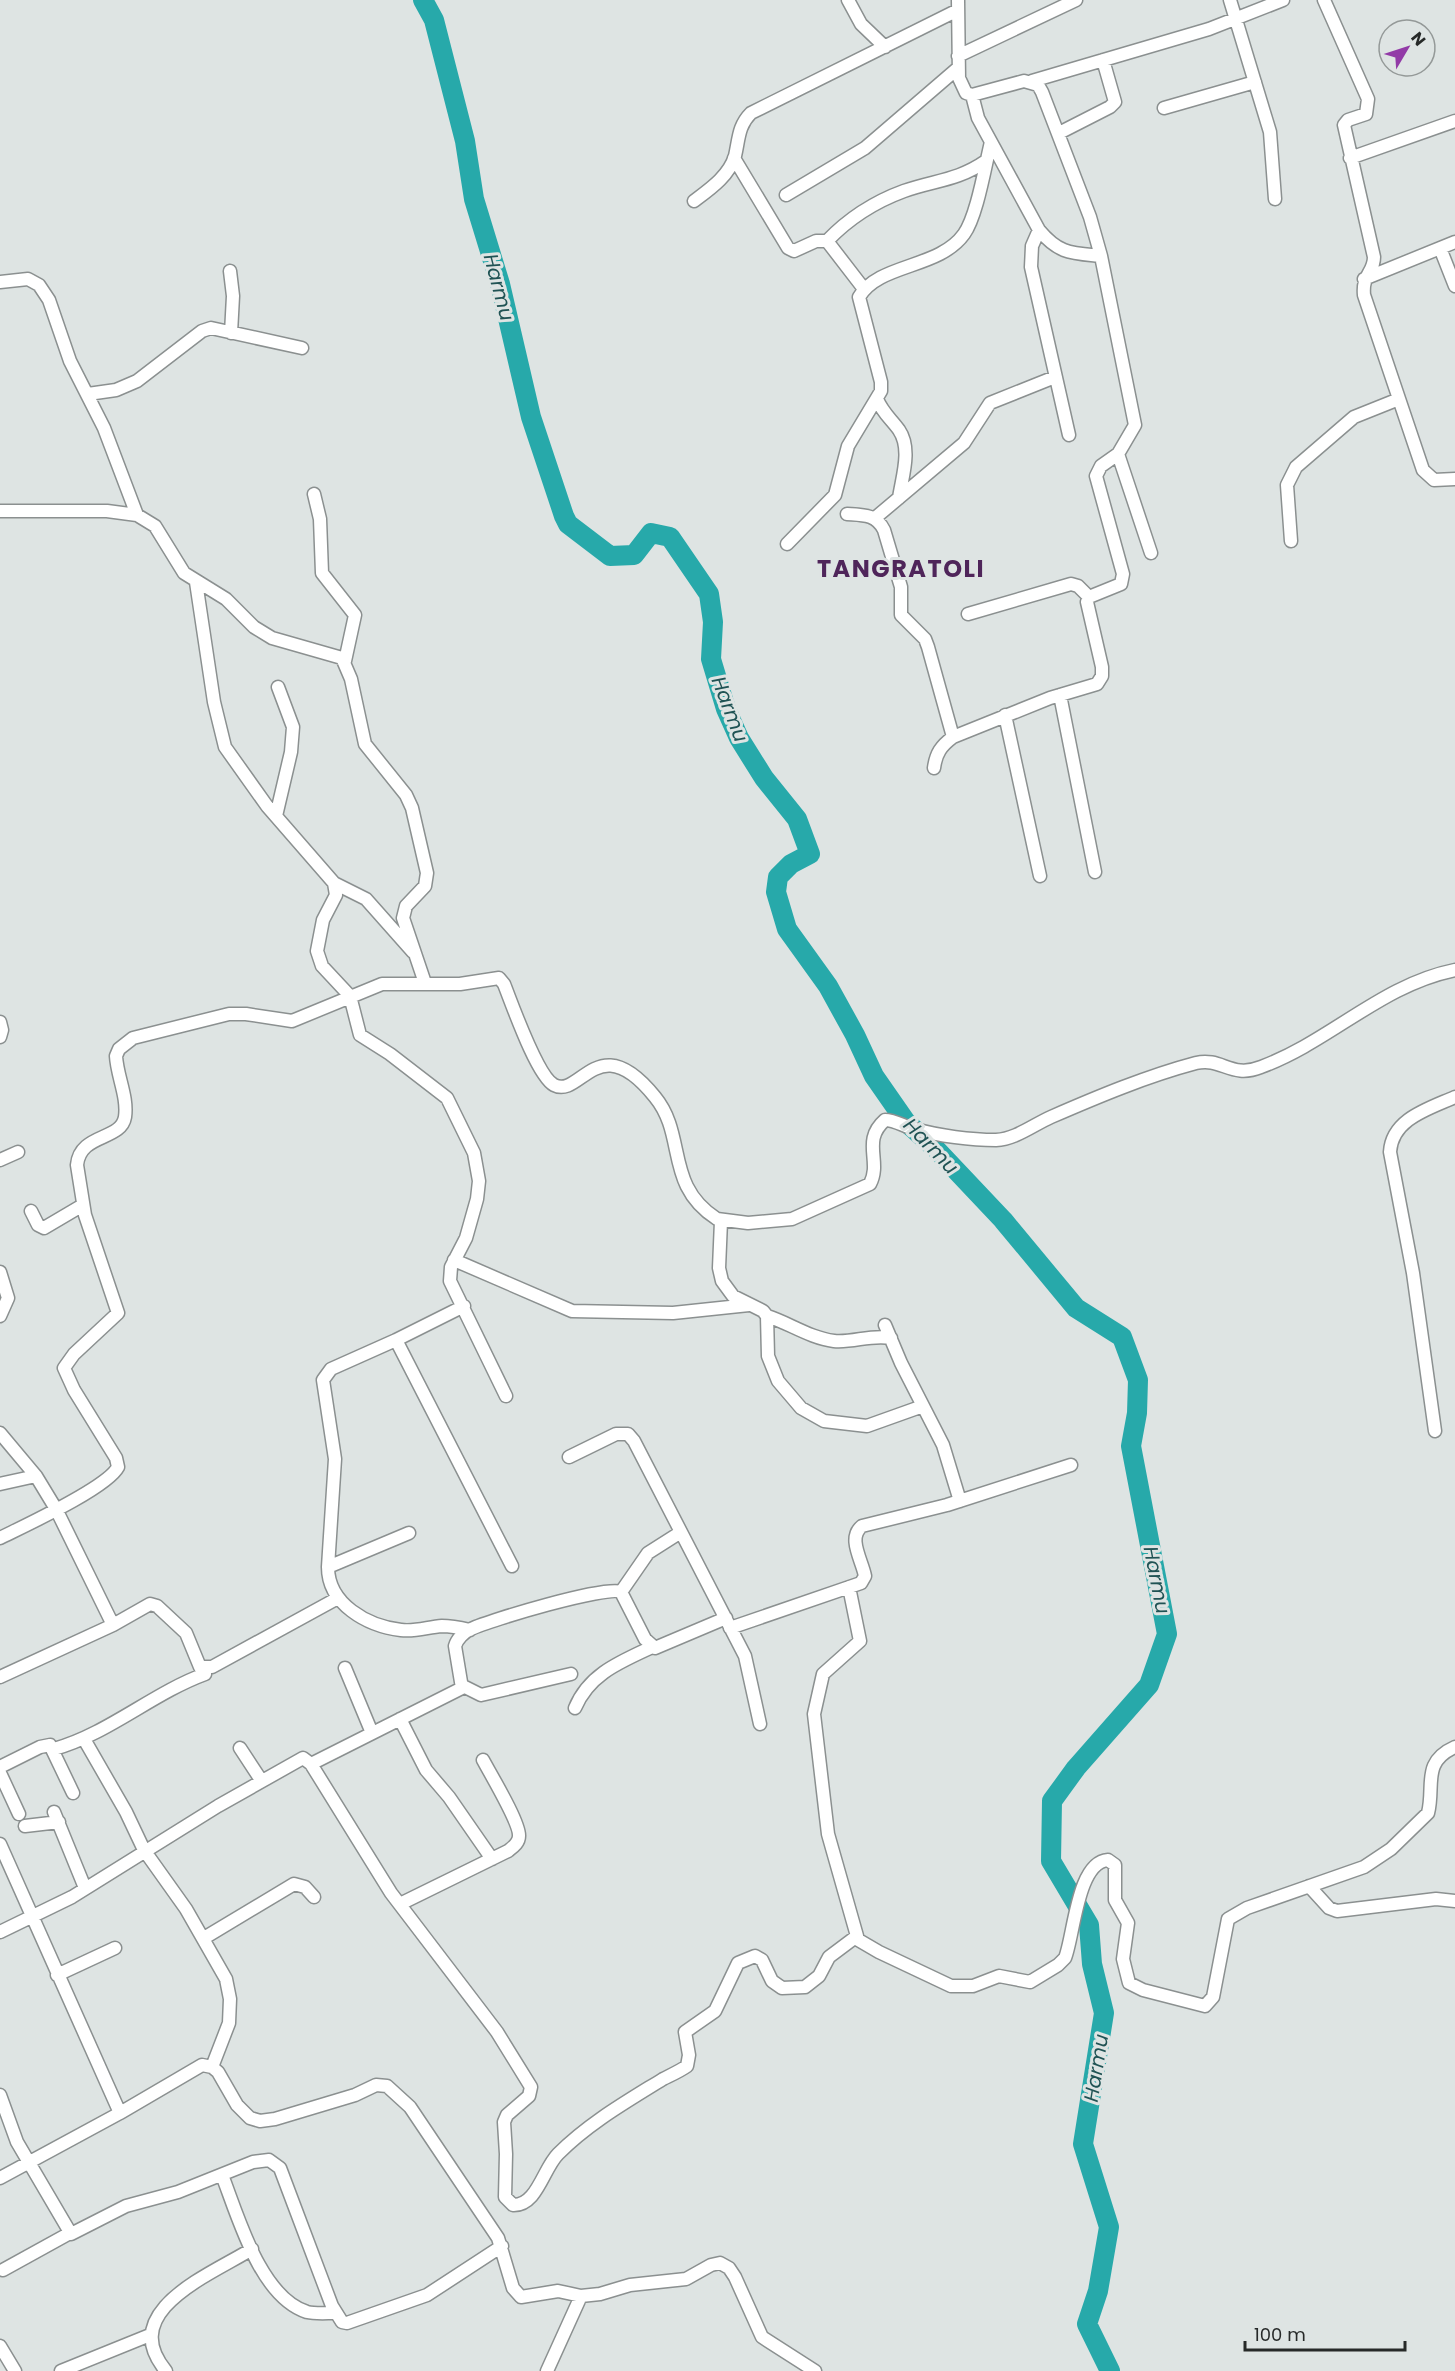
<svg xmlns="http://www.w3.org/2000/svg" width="1455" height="2371" font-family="Poppins,sans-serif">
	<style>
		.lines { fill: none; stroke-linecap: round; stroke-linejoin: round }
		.river { stroke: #27a9aa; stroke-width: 20 }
		.street-casing { stroke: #8b9090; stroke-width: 15 }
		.street { stroke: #fff; stroke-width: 12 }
		.labels { text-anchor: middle; stroke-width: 6; stroke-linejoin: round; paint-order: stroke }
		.water-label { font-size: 20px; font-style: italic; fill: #205354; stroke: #dee4e3 }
		.district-label { font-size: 24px; font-weight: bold; letter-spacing: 1.5px; fill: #4f255a; stroke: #dee4e3 }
	</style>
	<rect width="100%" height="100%" fill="#dee4e3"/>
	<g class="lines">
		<!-- river -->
		<path class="river" d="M423,0L434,20L465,141L474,199L500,284L531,417L564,516L568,524L610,556L634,555L651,533L670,537L709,594L713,622L711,659L726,709L739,738L764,778L797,819L810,854L791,864L778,877L776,892L787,929L828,986L855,1035L874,1076L906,1122L935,1148L1003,1220L1076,1308L1122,1337L1138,1380L1137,1413L1131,1446L1167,1634L1149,1685L1076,1768L1052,1801L1051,1861L1089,1925L1092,1964L1104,2013L1083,2144L1109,2227L1098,2291L1087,2324L1110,2371"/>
		<defs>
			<path id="street" d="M848,0L861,24L885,47
				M1230,0L1270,132L1275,199
				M1324,0L1368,99L1366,114L1348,120L1344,125L1374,257C1374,273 1362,274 1364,295L1423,470L1434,480L1455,479
				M958,56L1076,0
				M1032,81L1209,29L1283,0
				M972,95L978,118L1039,230C1059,254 1071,253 1101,256
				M1164,108L1255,82
				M1059,133L1110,107L1115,102L1103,60
				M734,158L788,248L794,251L816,241H827L864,289
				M1350,158L1455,121
				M786,195L865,148L958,68
				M694,201C710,189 729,176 735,156C739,139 738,126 751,113L958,10
				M1039,230L1032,246L1031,267L1069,435
				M827,241C849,218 874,202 904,191C935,180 957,181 986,161
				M1440,248L1455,286
				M230,271L233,296L231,333
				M1364,279L1455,242
				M0,282L28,279L39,285L49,300L70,361L104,428L137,515
				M88,394L116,390L137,381L202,331L211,328L302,348
				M877,399C882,412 891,419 899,430C912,449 902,477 899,498
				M1118,454L1151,553
				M314,494L320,519L322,573L355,615L345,661
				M0,511H107L137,515L155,526L184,573L226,599L254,627L272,638L342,658L351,679L365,744L406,795L412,808L427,873L425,886L406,906L403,918L425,983
				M847,514C863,515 876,514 884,530L901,587V615L925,639L928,647L953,737
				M875,518L964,443L990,403L1055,377
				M1291,541L1287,485L1296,467L1354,417L1399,399
				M787,544L835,495L848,446L881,391V382L859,297C879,263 939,269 964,234C977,216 985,166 991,142
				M196,582L214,702L225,747L267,806L334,883L336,895L323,920L317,951L322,966L350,996L360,1035L390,1054L447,1098L474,1153L479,1181L477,1199L466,1238L451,1267L450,1281L506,1396
				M968,614L1071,584L1078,586L1089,597
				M1060,695L1095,872
				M1005,715L1040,876
				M934,768C936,753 941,746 953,737L1050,698L1097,684L1102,676V667L1087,602L1089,597L1121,584L1123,574L1096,476L1101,466L1118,454L1135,425L1101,256L1090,217L1042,92L1038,85L1024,81L972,95L966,93L959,78L958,0
				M276,816L291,752L293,727L278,687
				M334,883L366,899L413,952
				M0,1022L2,1030L0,1037
				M0,1160L18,1152
				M31,1211L38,1225L44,1228L83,1205
				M721,1221L719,1268L722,1281L733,1296L763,1311L767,1316L768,1356L778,1381L801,1408L824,1421L867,1426L923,1406
				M454,1260L572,1311L673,1313L749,1305
				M0,1272L8,1298L0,1316
				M464,1306L396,1340L331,1369L323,1380L335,1459L328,1567C328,1604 367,1626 401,1630C415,1632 428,1627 442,1626C451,1626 461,1628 470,1630
				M767,1316C789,1323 810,1338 834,1341C853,1343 871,1334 891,1338
				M885,1325L901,1363L943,1445L960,1501
				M396,1340L512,1566
				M1435,1431L1413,1273L1390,1152C1392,1119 1428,1109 1455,1097
				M0,1433L36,1476L56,1509L113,1625
				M569,1457L616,1434H628L634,1441L745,1656L760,1724
				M0,1484L36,1476
				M0,1538C24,1526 107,1488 118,1467L116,1458L74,1390L64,1368L74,1354L118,1313L85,1215L77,1165C80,1133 121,1141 125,1117C128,1097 117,1076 116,1056L119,1049L133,1038L229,1014H246L292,1021L382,984H460L499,978L504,984C512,1004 537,1076 554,1085C581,1099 598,1026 655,1097C687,1136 664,1185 717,1219L748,1223L792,1219L870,1184C882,1161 861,1141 885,1120C895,1120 905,1127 915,1129C939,1136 971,1140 996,1140C1016,1139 1033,1125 1051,1117C1097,1097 1147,1076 1196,1063C1222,1057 1231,1079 1261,1067C1331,1041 1381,985 1455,970
				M328,1567L409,1533
				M621,1592L648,1553L681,1532
				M730,1628L861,1583L865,1576C862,1560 847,1538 862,1526L947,1505L1071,1465
				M345,1668L372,1733
				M0,1677L113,1625L150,1604L157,1606L186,1633L200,1667H212L338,1598
				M463,1686L481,1695L571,1674
				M575,1708C589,1674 620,1662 652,1647
				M400,1719L426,1770L449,1797L492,1859
				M84,1739L126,1812L144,1850L186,1909L226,1979L230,1999L229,2023L212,2067
				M240,1748L261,1780
				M54,1749C108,1734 153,1693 205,1674
				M311,1764L462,1688L455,1646C457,1639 464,1632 471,1629C490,1620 607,1585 621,1592L645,1639L655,1648L726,1618
				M0,1767L40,1747L50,1745L73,1793
				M0,1773L19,1814
				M54,1812L85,1888
				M25,1826L59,1822
				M0,1844L120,2113L0,2178
				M1309,1886L1329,1908L1337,1911L1436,1899L1455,1901
				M400,1904L508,1851C513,1847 519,1843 519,1836C520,1823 491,1775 483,1760
				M0,1932L72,1897L218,1806L303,1758L311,1764L391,1893L497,2032L531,2087L529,2096L507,2115L504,2122L506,2154L505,2197L513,2205C537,2206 543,2169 558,2154C589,2123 626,2102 663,2079C671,2075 680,2071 687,2066L689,2055L685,2032L715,2011L738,1963L755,1956L762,1960L772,1981L782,1988L805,1987L819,1976L829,1957L857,1936L828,1834L814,1714L823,1674L860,1641L849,1587
				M204,1938L294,1884L305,1887L314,1897
				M855,1938L879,1952L951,1986H973L999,1976L1030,1982L1058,1965L1065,1958C1074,1936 1077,1862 1108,1860L1115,1865V1900L1128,1923L1123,1959L1129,1983L1143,1990L1205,2006L1213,1997L1228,1919L1247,1908L1364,1867L1391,1849L1428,1813C1435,1786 1421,1762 1455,1747
				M57,1975L115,1948
				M0,2095L17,2142L71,2234L126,2206L178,2192L253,2162L269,2160L280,2168L332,2306L342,2322L347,2323L427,2295L502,2246
				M120,2113L202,2065L212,2067L218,2072L237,2105L250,2118L260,2121L275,2119L355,2095L376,2085L387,2086L410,2107L498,2238L513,2288L521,2297L558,2291L581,2296L600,2294L630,2285L686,2279L711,2265L720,2263L729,2268L735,2277L762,2337L815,2371
				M222,2175C238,2216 260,2297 307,2312C315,2314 326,2313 335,2313
				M3,2270L70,2233
				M0,2346L15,2371
				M61,2371L150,2335
				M166,2371C116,2311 210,2275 252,2249
				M547,2371L581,2296"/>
		</defs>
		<!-- street casing -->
		<use href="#street" class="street-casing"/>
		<!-- street -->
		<use href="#street" class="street"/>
	</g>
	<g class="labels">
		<!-- water labels -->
		<g class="water-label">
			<text transform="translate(499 287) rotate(75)" y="7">Harmu</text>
			<text transform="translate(730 709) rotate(69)" y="7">Harmu</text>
			<text transform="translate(931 1146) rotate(46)" y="7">Harmu</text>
			<text transform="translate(1157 1580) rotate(79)" y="7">Harmu</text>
			<text transform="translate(1096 2068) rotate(-81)" y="7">Harmu</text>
		</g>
		<!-- district labels -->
		<g class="district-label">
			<text x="901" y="577">TANGRATOLI</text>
		</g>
	</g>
	<!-- north arrow -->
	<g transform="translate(1407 48) rotate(51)"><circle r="28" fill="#dee4e3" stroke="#949998" stroke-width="1.5"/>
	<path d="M0-4.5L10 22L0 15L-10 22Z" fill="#923aa7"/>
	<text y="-9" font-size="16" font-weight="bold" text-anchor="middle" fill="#262928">N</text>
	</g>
	<!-- scale -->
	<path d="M1245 2341v9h160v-9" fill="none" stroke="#262928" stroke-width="3"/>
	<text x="1254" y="2341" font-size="18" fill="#262928" stroke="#dee4e3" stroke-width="4.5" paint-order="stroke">100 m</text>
</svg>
